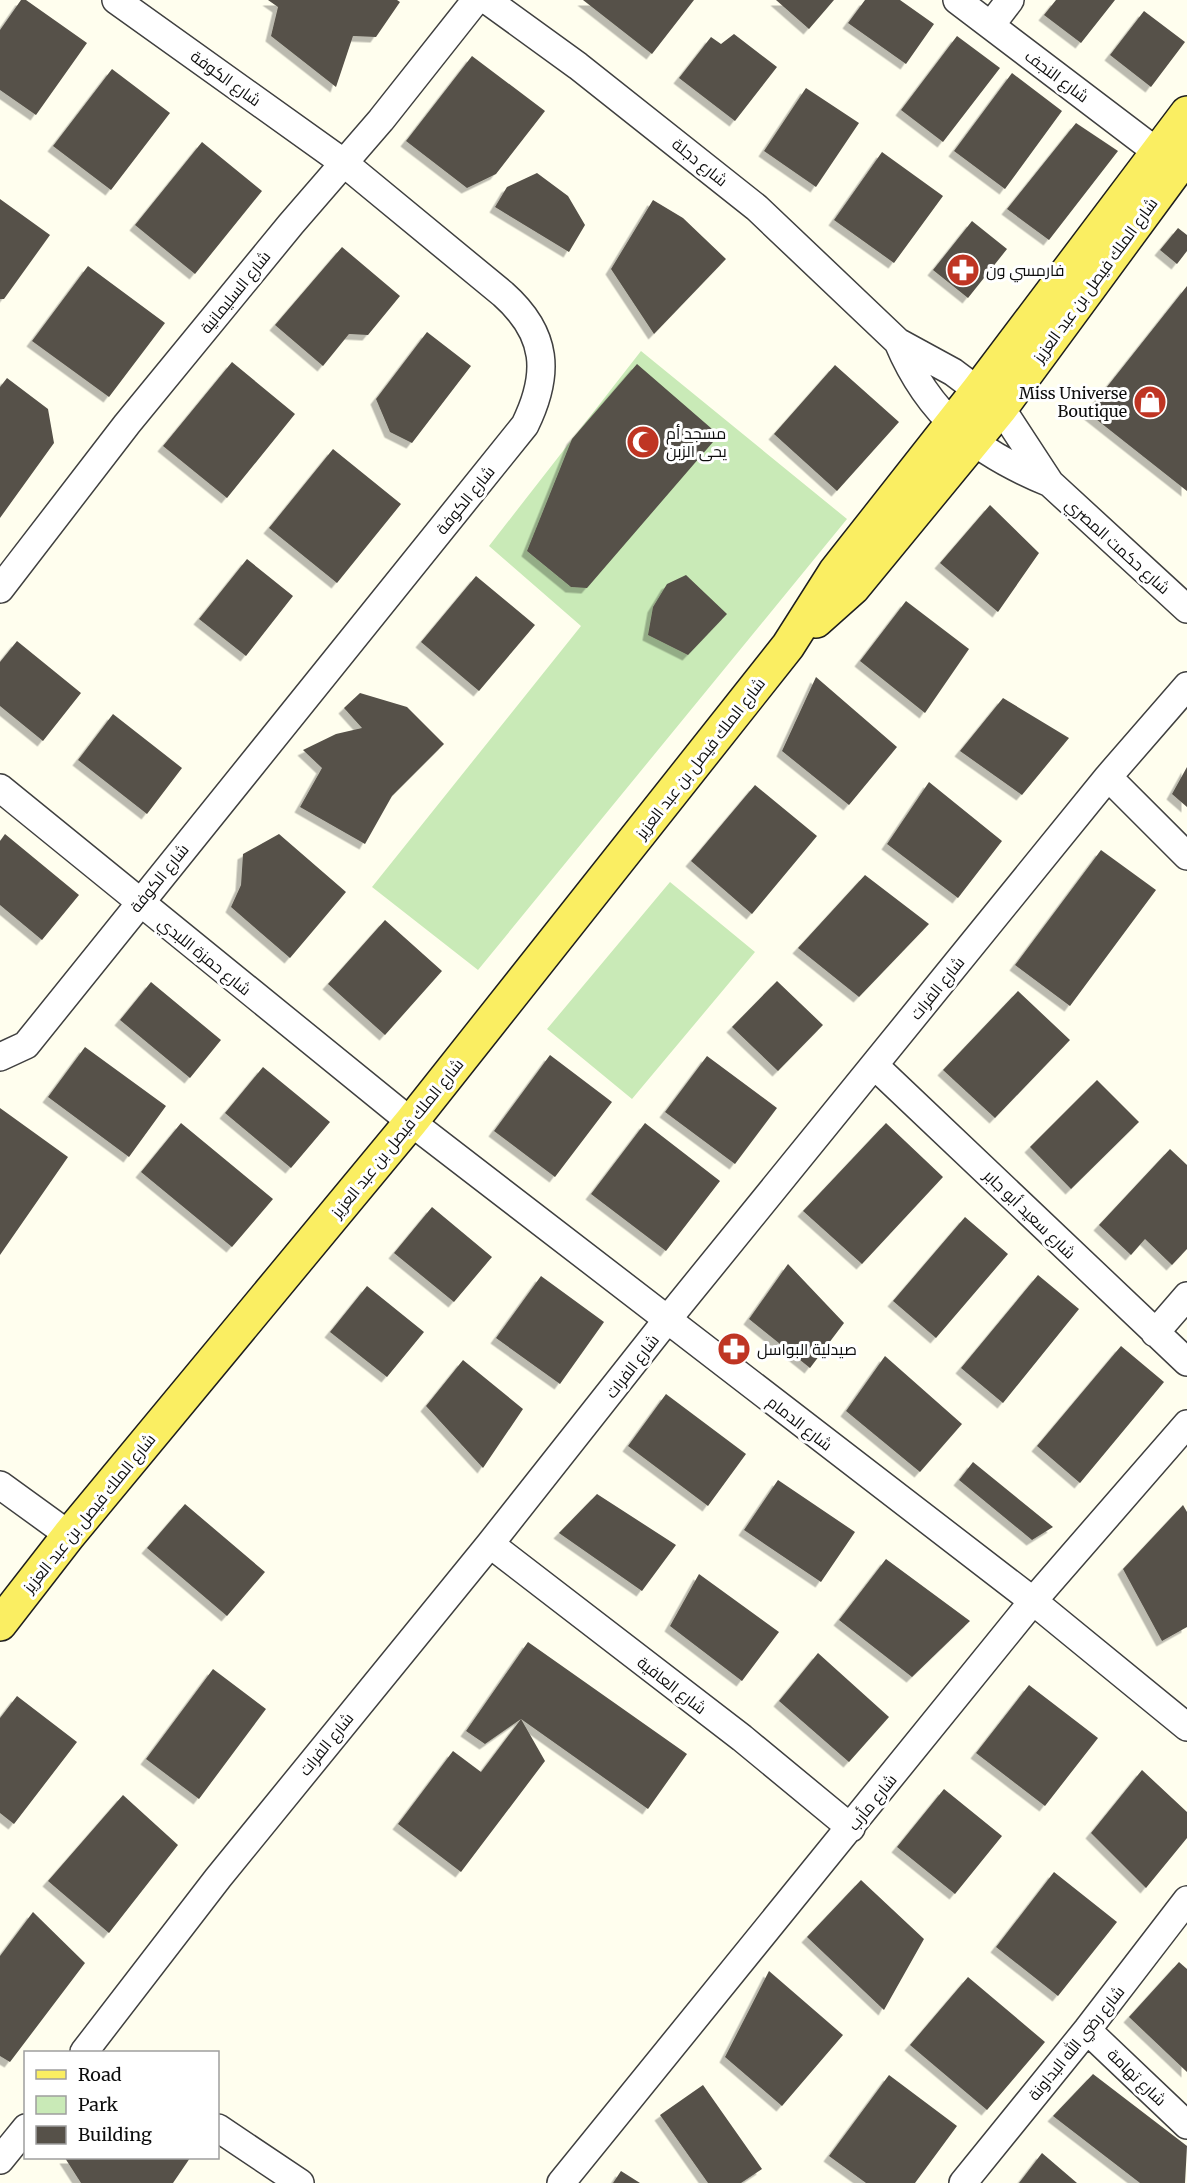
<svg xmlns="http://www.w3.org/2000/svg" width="1187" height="2183" font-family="Merriweather,Cairo,serif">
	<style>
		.green { fill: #c9eab7 }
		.building { fill: #565149; filter: url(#shadow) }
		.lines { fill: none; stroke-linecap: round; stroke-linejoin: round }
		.minor-casing { stroke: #404040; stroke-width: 30 }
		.major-casing { stroke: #1e1e1e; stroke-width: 36 }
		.minor { stroke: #fff; stroke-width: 27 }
		.major { stroke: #faee62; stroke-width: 33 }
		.labels { text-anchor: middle; stroke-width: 6; stroke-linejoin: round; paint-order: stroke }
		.street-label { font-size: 16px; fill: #0d0d0d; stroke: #fff }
		.poi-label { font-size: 16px; fill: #0d0d0d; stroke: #fff; text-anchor: start }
	</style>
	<defs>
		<filter id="shadow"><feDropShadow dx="-5.5" dy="5.5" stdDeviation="0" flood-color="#0004"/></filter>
	</defs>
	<rect width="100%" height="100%" fill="#fffeee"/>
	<!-- green -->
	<path class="green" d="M641,351L847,519L478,970L372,887L581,626L489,546Z
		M670,882L755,952L632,1099L547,1029Z"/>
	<!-- building -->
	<path class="building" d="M21,0H26L87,43L36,115L0,90V30Z
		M268,0H397L400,2L376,37L353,36L336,87L271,36L278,7Z
		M583,0H694L652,54Z
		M776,0H834L809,29Z
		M865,0H900L934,24L906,64L848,23Z
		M1056,0H1115L1081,43L1044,15Z
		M1144,11L1185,42L1151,87L1110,55Z
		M734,34L777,67L735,121L679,78L711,37L721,44Z
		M957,36L1000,68L943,142L901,110Z
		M472,56L545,111L496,174L467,188L406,141Z
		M112,69L170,113L111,190L53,146Z
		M1012,73L1062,111L1005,189L954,151Z
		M806,88L859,123L816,187L764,151Z
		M1076,123L1118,151L1049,240L1007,209Z
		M202,142L262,191L195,274L135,225Z
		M882,152L943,196L894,263L834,220Z
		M537,173L568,196L585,225L569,252L495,207L507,187Z
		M0,199L50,235L4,299H0Z
		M653,200L683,218L726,259L654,334L611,269Z
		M972,221L1007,249L968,298L933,270Z
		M1178,228L1187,235V251L1177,264L1160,250Z
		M342,247L400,296L368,335L349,334L323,366L275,325Z
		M88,266L165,323L109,397L32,341Z
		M1187,286V491L1087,412Z
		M427,332L471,366L412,443L390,432L376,399Z
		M232,362L295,414L227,498L163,446Z
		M637,364L719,435L587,588L571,587L527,551L572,439Z
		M835,365L899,422L837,491L774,434Z
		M7,378L48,409L54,443L0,518V387Z
		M333,449L401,504L337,583L269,528Z
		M990,505L1039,553L998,612L940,563Z
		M247,559L293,596L246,656L199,619Z
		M686,575L727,614L688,655L648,635L653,607L667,584Z
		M476,576L535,625L479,691L421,642Z
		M906,601L969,649L925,713L860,661Z
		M17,641L81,693L43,741L0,706V662Z
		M816,677L897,747L849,805L782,751Z
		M360,693L407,707L444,744L392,796L365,844L300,807L322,768L303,750L336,734L362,728L344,708Z
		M1003,698L1069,738L1022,795L960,751Z
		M113,714L182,768L147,814L78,760Z
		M1187,767V807L1172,794Z
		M929,782L1002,841L958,898L887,844Z
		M755,785L817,836L752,914L691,861Z
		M5,834L79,895L42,940L0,905V841Z
		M279,834L346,892L290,958L231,907L241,885L243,854Z
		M1101,850L1156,890L1070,1006L1015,965Z
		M865,875L929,924L859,997L798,948Z
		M385,920L442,971L385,1035L328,984Z
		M777,981L823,1025L778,1071L732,1027Z
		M151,982L221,1040L190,1078L120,1020Z
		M1018,991L1070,1040L995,1118L943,1070Z
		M85,1047L166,1106L129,1157L48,1097Z
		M550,1055L612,1102L555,1177L494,1131Z
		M707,1056L777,1108L735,1164L665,1112Z
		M263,1067L330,1122L291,1168L225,1113Z
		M1097,1080L1139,1122L1071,1189L1030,1147Z
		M0,1108L68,1157L0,1255Z
		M181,1123L273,1199L232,1247L141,1172Z
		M645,1123L720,1181L666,1251L591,1194Z
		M886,1123L943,1177L862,1264L803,1211Z
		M1170,1149L1187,1165V1249L1172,1265L1145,1239L1131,1255L1099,1225Z
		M432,1207L492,1257L454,1302L394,1253Z
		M965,1217L1008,1254L936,1338L893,1301Z
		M788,1264L844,1323L810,1368L749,1319Z
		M1038,1275L1079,1309L1003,1403L961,1368Z
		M541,1276L604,1322L560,1384L496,1338Z
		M367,1286L424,1332L387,1377L330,1332Z
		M1121,1346L1164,1382L1080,1483L1037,1446Z
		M885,1356L962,1424L920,1472L846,1411Z
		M463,1360L523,1409L483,1468L426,1406Z
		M666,1394L746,1454L708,1506L628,1446Z
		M973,1462L1053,1527L1032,1540L959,1480Z
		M778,1480L855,1532L821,1582L744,1530Z
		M597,1494L676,1545L642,1591L559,1533Z
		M185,1504L265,1572L227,1616L147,1548Z
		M1183,1505L1187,1512V1627L1162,1641L1123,1569Z
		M886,1559L970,1621L912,1677L839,1620Z
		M699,1574L779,1632L742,1681L670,1626Z
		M528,1642L687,1754L648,1809L521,1719L545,1761L461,1872L398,1824L453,1751L481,1772L521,1719L485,1744L466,1731Z
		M818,1653L889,1717L849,1762L779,1701Z
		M213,1669L266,1709L199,1799L146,1759Z
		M1029,1685L1098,1738L1045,1806L976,1753Z
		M17,1696L77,1742L14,1824L0,1813V1718Z
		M1142,1770L1187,1812V1838L1146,1888L1091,1833Z
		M944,1789L1002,1836L955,1894L897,1847Z
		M123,1795L178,1845L109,1933L48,1881Z
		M1054,1872L1117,1922L1058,1996L996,1947Z
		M861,1880L924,1939L884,2010L807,1937Z
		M33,1912L85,1963L10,2062L0,2056V1956Z
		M1179,1962L1187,1969V2072L1129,2017Z
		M769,1971L843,2035L782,2106L725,2057Z
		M968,1977L1045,2042L987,2110L910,2045Z
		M1093,2074L1187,2146L1185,2183H1140L1053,2116Z
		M889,2075L957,2126L915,2183H866L829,2156Z
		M703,2085L762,2169L741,2183H708L660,2115Z
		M1042,2153L1077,2183H1019Z
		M65,2158H190L173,2183H81Z
		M621,2171L640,2183H613Z"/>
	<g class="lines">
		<defs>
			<path id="minor" d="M487,0L578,66L757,208L898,342L953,372L1001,408L1050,483L1187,609
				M957,0L1157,152
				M991,25L1010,0
				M898,342C929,416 977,453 1050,483
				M0,589L127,424L291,224L381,120L476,0
				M1108,777L1187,856
				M0,788L411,1122L1033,1601L1187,1727
				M0,1057L26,1045L525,425C550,374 548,334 503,294L344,163L116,0
				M874,1065L1187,1362
				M1155,1333L1187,1296
				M0,1485L69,1535
				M490,1544L742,1738L851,1828
				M1087,2030L1187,2125
				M84,2052L218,1878L490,1544L667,1320L1108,777L1187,686
				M218,2128L300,2183
				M0,2160L26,2128
				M561,2183L1033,1601L1187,1424
				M963,2183L1087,2030L1187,1900"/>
			<path id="major" d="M816,621L853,588L1001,408L1187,155
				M0,1624L69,1535L411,1122L788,646L835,572L979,389L1187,113"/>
		</defs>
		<!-- minor casing -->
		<use href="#minor" class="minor-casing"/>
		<!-- major casing -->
		<use href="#major" class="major-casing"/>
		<!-- minor -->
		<use href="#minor" class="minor"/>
		<!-- major -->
		<use href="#major" class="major"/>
	</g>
	<!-- icons -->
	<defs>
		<symbol id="pharmacy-disc" viewBox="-11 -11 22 22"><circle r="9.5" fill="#bf3523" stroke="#fff"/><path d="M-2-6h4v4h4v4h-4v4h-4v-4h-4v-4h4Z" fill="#fff"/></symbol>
		<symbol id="shop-disc" viewBox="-11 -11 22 22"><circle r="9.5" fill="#bf3523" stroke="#fff"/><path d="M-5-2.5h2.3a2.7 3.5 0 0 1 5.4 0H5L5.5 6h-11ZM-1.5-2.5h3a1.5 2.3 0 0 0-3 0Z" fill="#fff"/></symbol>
		<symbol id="mosque-disc" viewBox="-11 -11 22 22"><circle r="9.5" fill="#bf3523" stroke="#fff"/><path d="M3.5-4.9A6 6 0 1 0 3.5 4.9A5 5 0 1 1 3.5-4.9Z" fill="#fff"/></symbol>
	</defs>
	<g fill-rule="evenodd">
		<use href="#pharmacy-disc" x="944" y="251" width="38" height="38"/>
		<use href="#shop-disc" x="1131" y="383" width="38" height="38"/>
		<use href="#mosque-disc" x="624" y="423" width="38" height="38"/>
		<use href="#pharmacy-disc" x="715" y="1330" width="38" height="38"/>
	</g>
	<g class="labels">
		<!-- street labels -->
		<g class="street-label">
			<text transform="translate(1057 76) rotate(37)" y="6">شارع النجف</text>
			<text transform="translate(226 78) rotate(36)" y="6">شارع الكوفة</text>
			<text transform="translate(700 162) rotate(39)" y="6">شارع دجلة</text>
			<text transform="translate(1095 280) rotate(-54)" y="6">شارع الملك فيصل بن عبد العزيز</text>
			<text transform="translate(235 292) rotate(-51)" y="6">شارع السليمانية</text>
			<text transform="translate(465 500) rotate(-51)" y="6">شارع الكوفة</text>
			<text transform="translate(1118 546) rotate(42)" y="6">شارع حكمت المصري</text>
			<text transform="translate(700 758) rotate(-52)" y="6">شارع الملك فيصل بن عبد العزيز</text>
			<text transform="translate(159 878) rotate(-51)" y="6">شارع الكوفة</text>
			<text transform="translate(205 956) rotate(39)" y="6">شارع حمزة اللبدي</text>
			<text transform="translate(937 988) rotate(-51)" y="6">شارع الفرات</text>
			<text transform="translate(397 1138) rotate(-51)" y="6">شارع الملك فيصل بن عبد العزيز</text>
			<text transform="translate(1030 1214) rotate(44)" y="6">شارع سعيد أبو جابر</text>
			<text transform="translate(632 1366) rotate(-52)" y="6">شارع الفرات</text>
			<text transform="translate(800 1423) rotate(38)" y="6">شارع الدمام</text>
			<text transform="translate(89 1513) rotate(-51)" y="6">شارع الملك فيصل بن عبد العزيز</text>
			<text transform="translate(672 1685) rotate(38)" y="6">شارع العافية</text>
			<text transform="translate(326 1744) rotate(-51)" y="6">شارع الفرات</text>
			<text transform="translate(872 1802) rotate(-51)" y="6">شارع مأرب</text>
			<text transform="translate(1076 2043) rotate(-51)" y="6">شارع رضي الله البداونة</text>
			<text transform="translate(1137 2077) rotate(44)" y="6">شارع تهامة</text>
		</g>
		<!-- poi labels -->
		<g class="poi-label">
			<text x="986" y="276">فارمسي ون</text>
			<text x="1127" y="399" text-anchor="end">Miss Universe<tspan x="1127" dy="18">Boutique</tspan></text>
			<text x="666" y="439">مسجد أم<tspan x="666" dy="18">يحى الزبن</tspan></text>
			<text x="757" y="1355">صيدلية البواسل</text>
		</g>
	</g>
	<!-- legend -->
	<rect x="24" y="2051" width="195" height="108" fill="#ffffff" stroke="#9e9e9e" stroke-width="1.5"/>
	<rect x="36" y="2070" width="30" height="9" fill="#faee62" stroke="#9e9e9e" stroke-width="1.5"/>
	<text x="78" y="2081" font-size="18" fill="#0d0d0d">Road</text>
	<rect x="36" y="2096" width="30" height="18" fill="#c9eab7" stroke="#9e9e9e" stroke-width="1.5"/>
	<text x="78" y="2111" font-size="18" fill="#0d0d0d">Park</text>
	<rect x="36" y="2126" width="30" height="18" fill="#565149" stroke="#9e9e9e" stroke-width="1.5"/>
	<text x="78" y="2141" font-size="18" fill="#0d0d0d">Building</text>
</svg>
